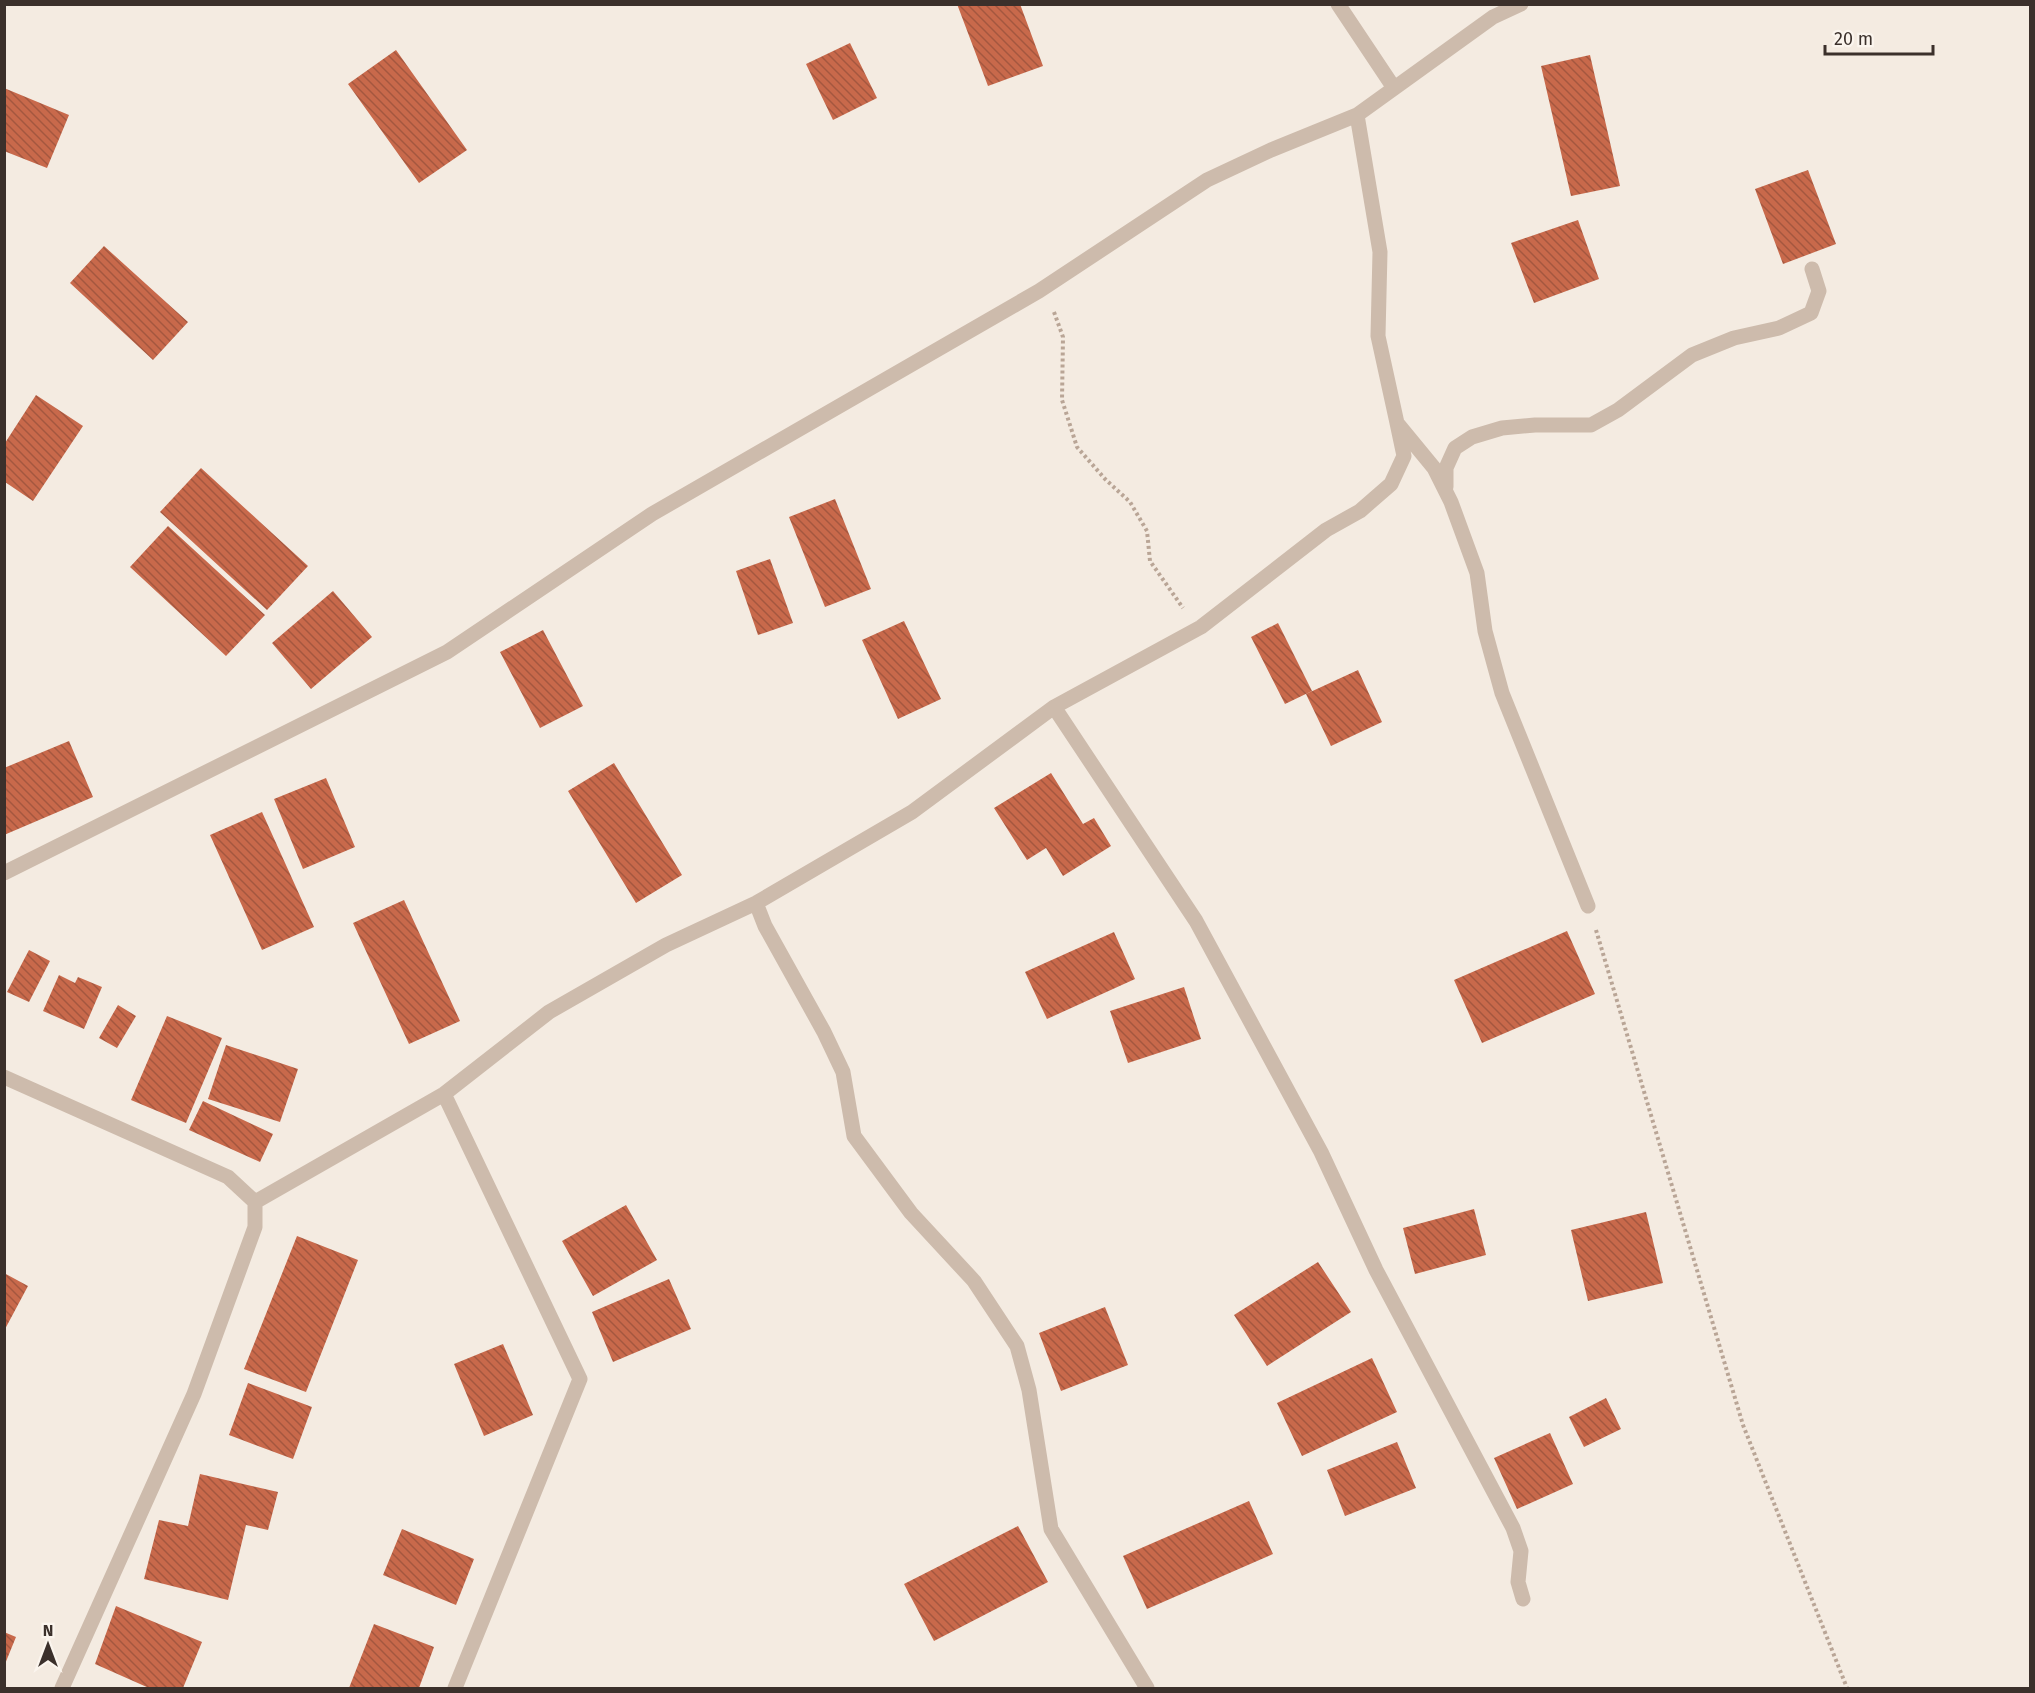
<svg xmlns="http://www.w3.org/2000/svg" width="2035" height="1693" font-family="'Fira Sans',sans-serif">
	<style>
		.building { fill: url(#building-back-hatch) }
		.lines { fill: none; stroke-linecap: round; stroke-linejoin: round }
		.path { stroke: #b9a596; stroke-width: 4; stroke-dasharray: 3 3; stroke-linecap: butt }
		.street { stroke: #cdbbac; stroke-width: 15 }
	</style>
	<defs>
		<pattern id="building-back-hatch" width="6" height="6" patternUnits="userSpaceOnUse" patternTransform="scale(1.5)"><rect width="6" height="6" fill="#c8694b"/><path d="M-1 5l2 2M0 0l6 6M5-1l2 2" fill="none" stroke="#a4573f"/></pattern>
	</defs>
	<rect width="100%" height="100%" fill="#f4ebe1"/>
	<!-- building -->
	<path class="building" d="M957,4H1020L1043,66L988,86Z
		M850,43L877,98L833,120L806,64Z
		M396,50L467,150L419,183L348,84Z
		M1590,55L1620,186L1571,196L1541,66Z
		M4,88L69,115L47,168L4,151Z
		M1808,170L1836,244L1783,264L1755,189Z
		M1578,220L1599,279L1534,303L1511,243Z
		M104,246L188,322L153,360L70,283Z
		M36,395L83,426L33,501L5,482V443Z
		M201,468L308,566L267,610L160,512Z
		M835,499L871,589L825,607L789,517Z
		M168,526L265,615L226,656L130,567Z
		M770,559L793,623L758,635L736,571Z
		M333,591L372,637L311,689L272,643Z
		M904,621L941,699L898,719L862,640Z
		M1278,623L1312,691L1285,704L1251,637Z
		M543,630L583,706L540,728L500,652Z
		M1358,670L1382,722L1331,746L1306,694Z
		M69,741L93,797L4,835V768Z
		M614,763L682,875L636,903L568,791Z
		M1051,773L1083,824L1094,818L1111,846L1063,876L1046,848L1027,860L994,808Z
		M326,778L355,847L303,869L274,799Z
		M262,812L314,927L262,950L210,835Z
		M404,900L460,1021L409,1044L353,923Z
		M1567,931L1595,994L1482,1043L1454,980Z
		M1114,932L1135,979L1047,1019L1025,972Z
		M29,950L50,961L29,1002L7,992Z
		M59,975L75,983L78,977L102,987L84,1029L43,1011Z
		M1184,987L1201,1039L1128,1063L1110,1011Z
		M118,1005L136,1016L117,1048L99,1038Z
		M167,1016L222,1038L186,1123L131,1100Z
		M226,1045L298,1069L280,1122L208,1099Z
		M203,1101L273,1134L260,1162L189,1130Z
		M626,1205L657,1260L593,1296L562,1241Z
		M1474,1209L1486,1255L1415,1274L1403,1228Z
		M1646,1212L1663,1283L1588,1301L1571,1230Z
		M297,1236L358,1260L306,1392L244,1369Z
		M1318,1262L1351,1312L1267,1366L1234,1315Z
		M4,1273L28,1286L4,1331Z
		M669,1279L691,1329L613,1362L592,1312Z
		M1105,1307L1128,1365L1061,1391L1039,1333Z
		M503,1344L533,1415L484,1436L454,1364Z
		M1372,1358L1397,1412L1302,1456L1277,1403Z
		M248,1383L312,1407L293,1459L229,1435Z
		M1606,1398L1621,1429L1584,1447L1569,1417Z
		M1550,1433L1573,1484L1517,1509L1494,1458Z
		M1397,1442L1416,1488L1345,1516L1327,1470Z
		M200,1474L278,1492L268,1530L246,1525L228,1600L144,1579L159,1520L188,1526Z
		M1249,1501L1273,1554L1147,1609L1123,1556Z
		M1018,1526L1048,1582L934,1641L904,1584Z
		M402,1529L474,1559L456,1605L383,1575Z
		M116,1606L202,1642L183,1688H149L95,1664Z
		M374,1624L434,1647L419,1688H349Z
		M4,1632L16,1637L5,1664H4Z"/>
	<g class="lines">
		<!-- path -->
		<path class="path" d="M1054,312L1063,337L1062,400L1077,447L1105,479L1130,502L1147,531L1150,561L1183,608
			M1596,930L1743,1425L1847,1688"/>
		<!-- street -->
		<path class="street" d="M1338,4L1394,88
			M1357,115L1380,252L1378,336L1397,423L1434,468L1451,502L1477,573L1485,631L1502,693L1588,906
			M1446,487V468L1455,448L1472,437L1502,428L1535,425H1591L1618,410L1692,355L1734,338L1779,328L1811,313L1819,291L1812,269
			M1054,707L1196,921L1321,1152L1376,1270L1513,1528L1521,1551L1518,1582L1523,1599
			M4,873L447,652L652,514L1039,291L1207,180L1271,150L1357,115L1493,17L1521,4
			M756,903L765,926L824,1032L843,1072L854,1136L911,1213L974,1281L1017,1346L1029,1390L1051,1529L1147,1688
			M4,1077L228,1177L255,1202V1227L194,1394L62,1688
			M444,1094L580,1379L455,1688
			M255,1202L444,1094L549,1012L666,945L756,903L912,812L1054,707L1201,627L1326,530L1360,511L1391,484L1404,456L1397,423"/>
	</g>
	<!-- border -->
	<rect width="2035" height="1693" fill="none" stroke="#3b302b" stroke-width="12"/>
	<!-- north arrow -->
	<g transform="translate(48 1645)" stroke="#fbf5ee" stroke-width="4.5" paint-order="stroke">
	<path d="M0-4.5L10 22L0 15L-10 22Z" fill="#3b302b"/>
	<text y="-9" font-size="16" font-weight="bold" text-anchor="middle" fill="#3b302b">N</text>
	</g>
	<!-- scale -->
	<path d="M1825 45v9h108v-9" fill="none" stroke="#3b302b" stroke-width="3"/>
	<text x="1834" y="45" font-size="18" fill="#3b302b" stroke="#fbf5ee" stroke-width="4.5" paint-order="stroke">20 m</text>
</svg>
